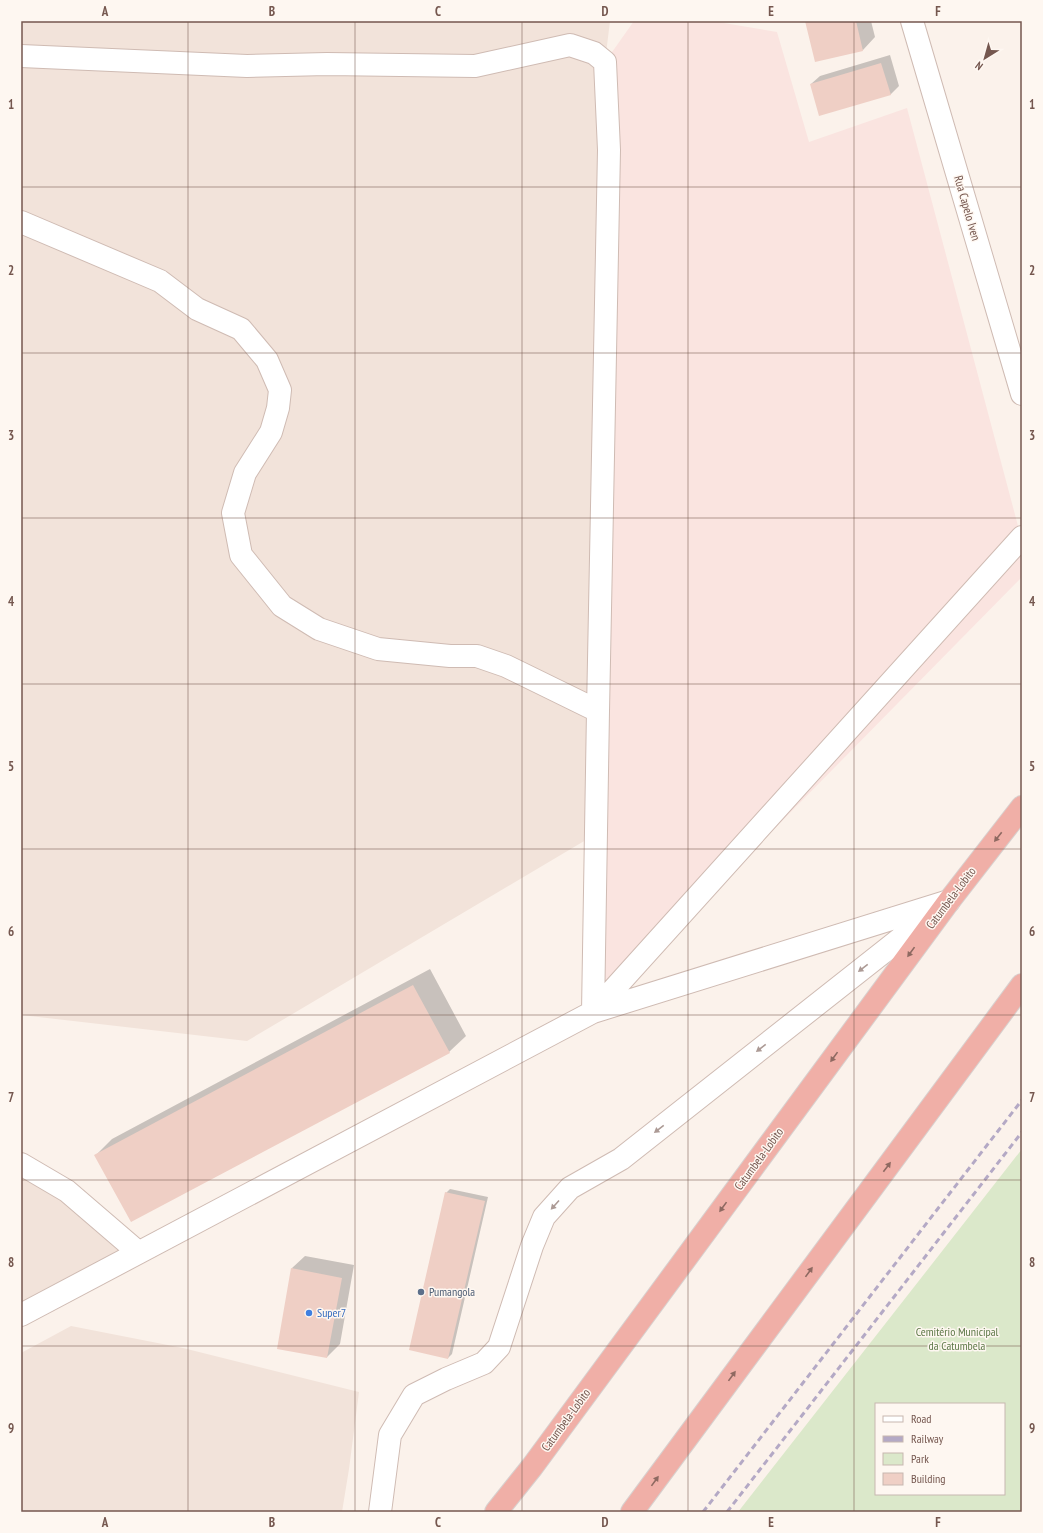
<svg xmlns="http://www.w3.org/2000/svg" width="1043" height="1533" font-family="'PT Sans Narrow',sans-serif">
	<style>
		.residential { fill: #f2e3da }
		.commercial { fill: #fae4e0 }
		.green { fill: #dbe8ca; fill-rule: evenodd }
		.shadow { fill: #0003 }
		.building { fill: #efcfc5 }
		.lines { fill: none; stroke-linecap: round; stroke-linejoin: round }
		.minor-casing { stroke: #cfbbb3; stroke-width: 24 }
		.highway-casing { stroke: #d8d0ce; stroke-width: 24 }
		.minor { stroke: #fff; stroke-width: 22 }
		.highway { stroke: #f0afa7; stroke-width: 22 }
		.rail { stroke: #b4a9c5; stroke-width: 3; stroke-dasharray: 6 4; stroke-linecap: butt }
		.oneway { fill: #8e6961 }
		.oneway2 { fill: #ac9a95 }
		.grid { fill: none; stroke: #75574f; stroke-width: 1; stroke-opacity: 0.55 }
		.service-dot { fill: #5c6f8a; stroke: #fef7f1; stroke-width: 1.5 }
		.shop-dot { fill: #3f7fe0; stroke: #fef7f1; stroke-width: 1.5 }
		.labels { text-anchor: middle; stroke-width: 3; stroke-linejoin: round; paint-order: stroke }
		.street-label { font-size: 12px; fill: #75574f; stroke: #fef7f1 }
		.service-label { font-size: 12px; fill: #4e5e75; stroke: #fef7f1; text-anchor: start }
		.shop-label { font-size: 12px; fill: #366cbe; stroke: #fef7f1; text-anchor: start }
		.park-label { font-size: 12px; fill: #5e7948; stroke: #fef7f1 }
		.neatline { fill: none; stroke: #75574f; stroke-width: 1.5 }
		.grid-label { font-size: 13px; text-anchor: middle; font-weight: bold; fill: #75574f }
	</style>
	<rect width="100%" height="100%" fill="#fbf2eb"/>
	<!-- residential -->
	<path class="residential" d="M21,21H610L605,62L596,834L247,1041L21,1015Z
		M21,1164L138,1252L21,1315Z
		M71,1326L183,1348L359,1392L349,1469L342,1512H21V1353Z"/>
	<!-- commercial -->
	<path class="commercial" d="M634,21H712L777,32L809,142L907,108L1022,541V577L594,1012L605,62Z"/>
	<!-- green -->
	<path class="green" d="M1022,1149V1512H738ZM876,1404H1004V1494H876Z"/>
	<!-- shadow -->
	<path class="shadow" d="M806,21H871L875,37L863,50Z
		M890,55L899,86L890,95L811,84L820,76Z
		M430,969L466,1036L449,1052L96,1155L112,1139Z
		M450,1189L488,1197L452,1354L448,1358L446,1193Z
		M305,1256L354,1265L340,1344L327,1357L292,1268Z"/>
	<!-- building -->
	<path class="building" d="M805,21H856L863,51L815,62Z
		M881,63L891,95L819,116L810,84Z
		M413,985L450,1053L131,1222L94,1155Z
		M445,1192L485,1201L448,1359L409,1350Z
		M291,1268L342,1278L327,1358L277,1349Z"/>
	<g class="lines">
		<defs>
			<path id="minor" d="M912,21L1022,394
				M21,56L247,66L327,64L475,66L570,45L594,53L605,62L609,150L598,711L593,1012
				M21,222L160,281L197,309L241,329L267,360L280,390L278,408L271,432L245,473L233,513L241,555L282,606L319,629L378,649L450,656H477L506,666L598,711
				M594,1011L1022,537
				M21,1164L67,1191L138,1252
				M21,1315L593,1012L949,901
				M380,1512L390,1435L414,1395L446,1379L484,1363L499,1347L532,1246L544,1217L570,1188L621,1159L938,909"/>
			<path id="highway" d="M496,1512L532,1467L949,901L1022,807
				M632,1512L1022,985"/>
		</defs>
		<!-- minor casing -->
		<use href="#minor" class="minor-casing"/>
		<!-- highway casing -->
		<use href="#highway" class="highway-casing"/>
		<!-- minor -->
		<use href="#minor" class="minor"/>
		<!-- highway -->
		<use href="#highway" class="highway"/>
		<!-- rail -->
		<path class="rail" d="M703,1512L1022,1100
			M727,1512L1022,1132"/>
	</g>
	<!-- one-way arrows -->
	<defs><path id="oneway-solid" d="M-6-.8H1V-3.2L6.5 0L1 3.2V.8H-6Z"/></defs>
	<g class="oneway">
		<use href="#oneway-solid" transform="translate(998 837) rotate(128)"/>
		<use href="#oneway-solid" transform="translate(911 952) rotate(126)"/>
		<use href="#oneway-solid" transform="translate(834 1057) rotate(126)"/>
		<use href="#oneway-solid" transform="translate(887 1167) rotate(-53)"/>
		<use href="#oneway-solid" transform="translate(723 1207) rotate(126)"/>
		<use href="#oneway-solid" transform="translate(809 1272) rotate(-54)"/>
		<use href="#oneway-solid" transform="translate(732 1376) rotate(-54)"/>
		<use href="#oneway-solid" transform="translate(655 1481) rotate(-54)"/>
	</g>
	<g class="oneway2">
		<use href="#oneway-solid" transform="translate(863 968) rotate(142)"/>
		<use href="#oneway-solid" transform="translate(761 1048) rotate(142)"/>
		<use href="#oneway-solid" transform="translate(659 1129) rotate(142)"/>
		<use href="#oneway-solid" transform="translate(555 1205) rotate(132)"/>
	</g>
	<!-- grid -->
	<path class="grid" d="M188,21V1512M355,21V1512M522,21V1512M688,21V1512M854,21V1512M21,187H1022M21,353H1022M21,518H1022M21,684H1022M21,849H1022M21,1015H1022M21,1180H1022M21,1346H1022"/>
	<!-- markers -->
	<circle class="service-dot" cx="421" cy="1292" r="4"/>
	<circle class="shop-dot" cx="309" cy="1313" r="4"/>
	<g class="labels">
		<!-- street labels -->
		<g class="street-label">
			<text transform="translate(967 208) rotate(74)" y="4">Rua Capelo Iven</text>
			<text transform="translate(951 898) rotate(-53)" y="4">Catumbela-Lobito</text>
			<text transform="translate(759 1159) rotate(-54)" y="4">Catumbela-Lobito</text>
			<text transform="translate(566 1420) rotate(-54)" y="4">Catumbela-Lobito</text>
		</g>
		<!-- service labels -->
		<g class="service-label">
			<text x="429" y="1296">Pumangola</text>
		</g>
		<!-- shop labels -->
		<g class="shop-label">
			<text x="317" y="1317">Super7</text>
		</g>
		<!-- park labels -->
		<g class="park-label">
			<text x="957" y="1336">Cemitério Municipal<tspan x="957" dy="14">da Catumbela</tspan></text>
		</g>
	</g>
	<!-- border -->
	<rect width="1043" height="1533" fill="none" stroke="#fef7f1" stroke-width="44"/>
	<!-- legend -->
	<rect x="875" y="1403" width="130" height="92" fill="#fef7f1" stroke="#c7b7b0"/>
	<rect x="883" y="1416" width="20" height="6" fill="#ffffff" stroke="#c7b7b0"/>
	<text x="911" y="1423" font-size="12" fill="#75574f">Road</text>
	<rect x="883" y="1436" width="20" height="6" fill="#b4a9c5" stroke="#c7b7b0"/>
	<text x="911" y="1443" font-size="12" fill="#75574f">Railway</text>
	<rect x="883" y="1453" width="20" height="12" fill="#dbe8ca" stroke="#c7b7b0"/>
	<text x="911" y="1463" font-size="12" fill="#75574f">Park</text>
	<rect x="883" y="1473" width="20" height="12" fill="#efcfc5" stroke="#c7b7b0"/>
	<text x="911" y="1483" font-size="12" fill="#75574f">Building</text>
	<!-- north arrow -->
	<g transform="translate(985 58) rotate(217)" stroke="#fef7f1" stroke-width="3" paint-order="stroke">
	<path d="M0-3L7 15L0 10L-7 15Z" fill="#75574f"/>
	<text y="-6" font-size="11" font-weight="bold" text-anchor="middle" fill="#75574f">N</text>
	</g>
	<rect x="22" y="22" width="999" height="1489" class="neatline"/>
	<g class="grid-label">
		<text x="105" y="16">A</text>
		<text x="272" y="16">B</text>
		<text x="438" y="16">C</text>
		<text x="605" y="16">D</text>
		<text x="771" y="16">E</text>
		<text x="938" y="16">F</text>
		<text x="11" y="109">1</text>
		<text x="1032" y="109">1</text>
		<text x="11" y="275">2</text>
		<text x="1032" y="275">2</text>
		<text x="11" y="440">3</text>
		<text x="1032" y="440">3</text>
		<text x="11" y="606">4</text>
		<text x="1032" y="606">4</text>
		<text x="11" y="771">5</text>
		<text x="1032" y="771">5</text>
		<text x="11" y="936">6</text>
		<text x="1032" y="936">6</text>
		<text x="11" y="1102">7</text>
		<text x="1032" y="1102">7</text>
		<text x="11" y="1267">8</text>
		<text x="1032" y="1267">8</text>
		<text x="11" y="1433">9</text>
		<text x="1032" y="1433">9</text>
		<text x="105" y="1527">A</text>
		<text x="272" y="1527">B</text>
		<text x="438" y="1527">C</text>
		<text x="605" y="1527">D</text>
		<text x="771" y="1527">E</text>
		<text x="938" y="1527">F</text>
	</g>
</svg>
